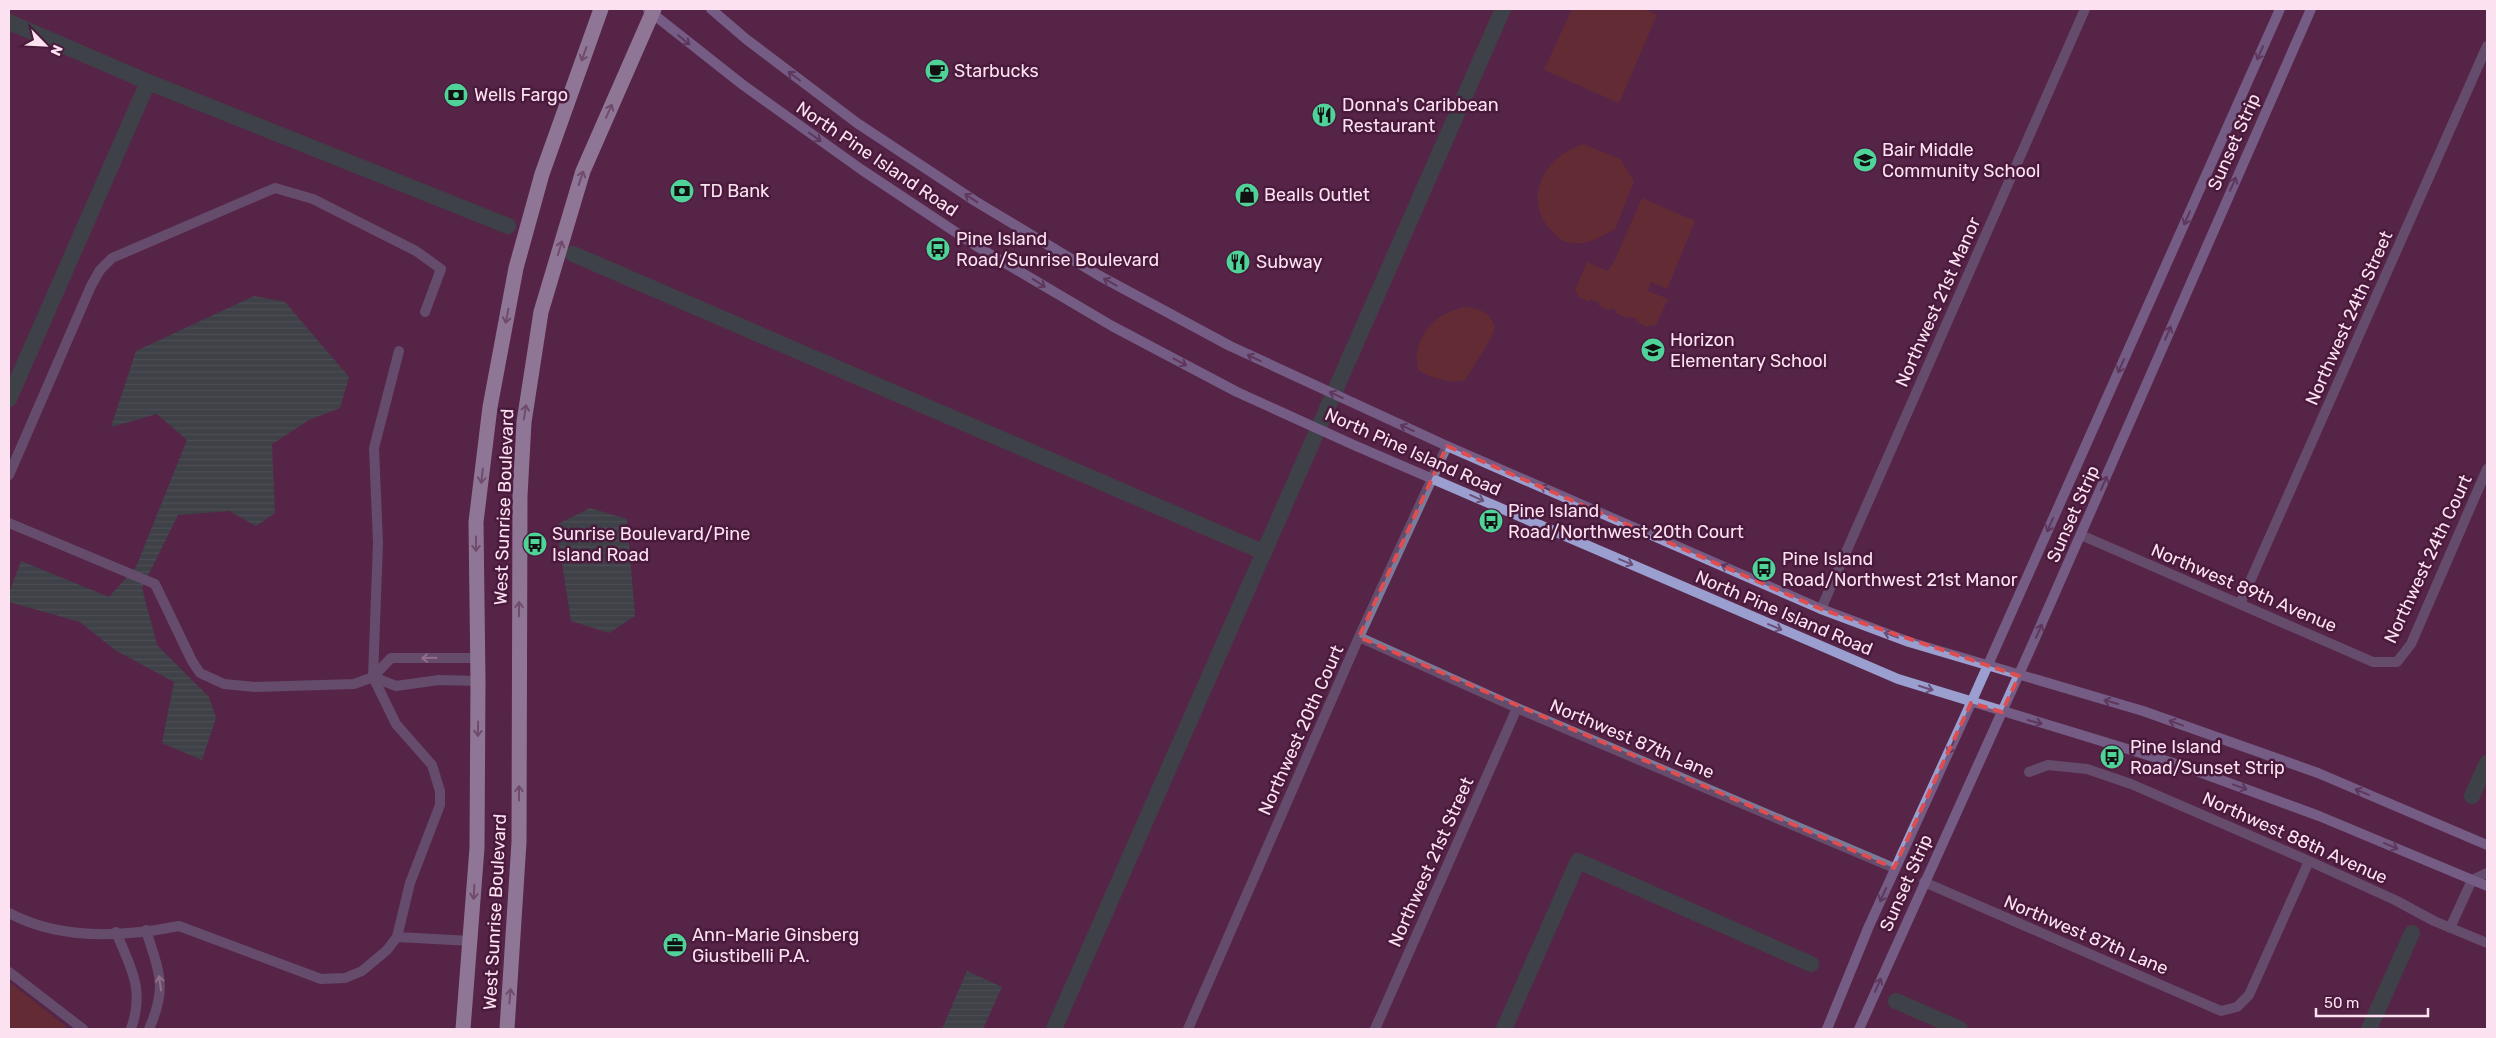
<svg xmlns="http://www.w3.org/2000/svg" width="2496" height="1038" font-family="Rubik,sans-serif">
	<style>
		.park { fill: #73351e }
		.water { fill: url(#water-rules) }
		.lines { fill: none; stroke-linecap: round; stroke-linejoin: round }
		.canal { stroke: #236548; stroke-width: 16 }
		.street { stroke: #787b9a; stroke-width: 10 }
		.secondary { stroke: #9b9fd0; stroke-width: 10 }
		.highway { stroke: #d6d9f7; stroke-width: 15 }
		.oneway { stroke: #6a4f77 }
		.oneway2 { stroke: #907a9a }
		.oneway3 { stroke: #dbc8db }
		.marked { fill: none; stroke: #de4d50; stroke-width: 4; stroke-dasharray: 10 6; stroke-linejoin: round }
		.labels { text-anchor: middle; stroke-width: 5; stroke-linejoin: round; paint-order: stroke }
		.poi-label { font-size: 18px; fill: #fce2f1; stroke: #4a1a3c; text-anchor: start }
		.street-label { font-size: 18px; fill: #fce2f1; stroke: #4a1a3c }
	</style>
	<defs>
		<pattern id="water-rules" width="6" height="5" patternUnits="userSpaceOnUse" patternTransform="scale(1.25)"><rect width="6" height="5" fill="#236548"/><path d="M0 2.5h6" fill="none" stroke="#447b63"/></pattern>
	</defs>
	<rect width="100%" height="100%" fill="#562547"/>
	<!-- park -->
	<path class="park" d="M1572,9H1644L1657,15L1619,103L1544,70Z
		M1583,144L1620,159L1634,181L1615,229C1603,236 1586,246 1571,243C1562,242 1555,235 1549,228C1522,195 1547,156 1583,144Z
		M1642,198L1695,221L1667,289L1651,282L1648,291L1668,299L1657,323L1654,326L1649,325L1648,327L1636,322L1637,319L1628,316L1627,318L1616,313V310L1611,308L1610,311L1598,305L1599,302L1590,299L1589,302L1577,296L1578,293L1575,291L1587,262L1607,271L1613,264Z
		M1466,307C1482,310 1489,311 1495,327L1491,338L1465,380L1453,382L1432,377L1418,370C1411,338 1435,312 1466,307Z
		M9,982L69,1029H9Z"/>
	<!-- water -->
	<path class="water" d="M254,296L285,302L349,377L340,408L309,420L272,444L275,513L256,526L229,511L178,515L142,588L157,645L209,697L216,718L202,760L162,743L174,682L115,650L80,622L9,602V593L21,561L109,597L136,567L187,440L157,414L111,427L136,351Z
		M590,508L627,519L635,616L609,633L571,621L556,525Z
		M967,971L1002,987L983,1029H942Z"/>
	<g class="lines">
		<!-- canal -->
		<path class="canal" d="M9,22L148,82L508,226
			M573,254L1263,552
			M9,399L148,82
			M2472,796L2487,763
			M1896,1001L1960,1029
			M1054,1029L1503,9
			M1504,1029L1578,861L1811,964
			M2369,1029L2412,933"/>
		<!-- street -->
		<path class="street" d="M9,475L91,286L100,270L112,258L275,188L313,199L416,251L441,269L425,312
			M9,523L155,584L192,661L200,673L224,684L255,687L354,684L373,677L391,658H478
			M2081,535L2373,662H2397L2411,644L2487,469
			M2240,604L2487,46
			M1821,609L2085,9
			M1359,637L1517,708L1894,868
			M373,677L396,686L439,680L478,681
			M2029,772L2048,765L2087,769L2131,784L2309,861L2395,900L2434,921L2487,943
			M1924,882L2221,1011L2237,1007L2249,995L2309,861
			M9,913C59,940 124,937 179,926L321,979L345,978L362,971L387,950L397,937L410,883L440,805V791L432,765L396,724L373,677L378,543L374,448L399,351
			M2450,928L2472,880L2487,873
			M146,930C159,973 168,986 149,1029
			M116,932C131,969 145,989 131,1029
			M397,937L471,941
			M9,972L83,1029
			M1188,1029L1359,637L1447,446
			M1375,1029L1517,708"/>
		<!-- secondary -->
		<path class="secondary" d="M711,9L746,39L857,123L975,201L1098,275L1230,346L1447,446L1821,609L1909,642L2143,711L2318,773L2487,845
			M648,10L743,85L862,170L978,247L1112,326L1237,392L1356,446L1898,679L2180,765L2319,816L2487,886
			M1827,1029L1869,926L1971,703L2280,9
			M1859,1029L2033,643L2311,9"/>
		<!-- highway -->
		<path class="highway" d="M463,1029L477,848L478,681L476,522L490,407L516,268L542,174L601,9
			M507,1029L519,842L520,496L524,422L541,312L583,171L654,9"/>
	</g>
	<!-- one-way arrows -->
	<defs><path id="oneway-shaft" d="M-6 0H5M1.5-3L5.5 0L1.5 3" fill="none" stroke-width="1.6" stroke-linecap="round" stroke-linejoin="round" transform="scale(1.25)"/></defs>
	<g class="oneway">
		<use href="#oneway-shaft" transform="translate(684 40) rotate(39)"/>
		<use href="#oneway-shaft" transform="translate(2260 53) rotate(114)"/>
		<use href="#oneway-shaft" transform="translate(794 76) rotate(-143)"/>
		<use href="#oneway-shaft" transform="translate(815 137) rotate(36)"/>
		<use href="#oneway-shaft" transform="translate(2233 184) rotate(-66)"/>
		<use href="#oneway-shaft" transform="translate(971 198) rotate(-147)"/>
		<use href="#oneway-shaft" transform="translate(2187 218) rotate(114)"/>
		<use href="#oneway-shaft" transform="translate(1110 282) rotate(-151)"/>
		<use href="#oneway-shaft" transform="translate(1039 283) rotate(33)"/>
		<use href="#oneway-shaft" transform="translate(2168 333) rotate(-67)"/>
		<use href="#oneway-shaft" transform="translate(1254 358) rotate(-155)"/>
		<use href="#oneway-shaft" transform="translate(1180 362) rotate(28)"/>
		<use href="#oneway-shaft" transform="translate(2121 366) rotate(114)"/>
		<use href="#oneway-shaft" transform="translate(1336 395) rotate(-155)"/>
		<use href="#oneway-shaft" transform="translate(1407 428) rotate(-156)"/>
		<use href="#oneway-shaft" transform="translate(2104 483) rotate(-66)"/>
		<use href="#oneway-shaft" transform="translate(1547 489) rotate(-156)"/>
		<use href="#oneway-shaft" transform="translate(1477 498) rotate(24)"/>
		<use href="#oneway-shaft" transform="translate(2050 525) rotate(114)"/>
		<use href="#oneway-shaft" transform="translate(1626 562) rotate(23)"/>
		<use href="#oneway-shaft" transform="translate(1728 568) rotate(-156)"/>
		<use href="#oneway-shaft" transform="translate(1775 627) rotate(23)"/>
		<use href="#oneway-shaft" transform="translate(2039 631) rotate(-66)"/>
		<use href="#oneway-shaft" transform="translate(1891 635) rotate(-160)"/>
		<use href="#oneway-shaft" transform="translate(1926 688) rotate(18)"/>
		<use href="#oneway-shaft" transform="translate(2111 702) rotate(-164)"/>
		<use href="#oneway-shaft" transform="translate(2035 722) rotate(16)"/>
		<use href="#oneway-shaft" transform="translate(2176 723) rotate(-160)"/>
		<use href="#oneway-shaft" transform="translate(1951 747) rotate(115)"/>
		<use href="#oneway-shaft" transform="translate(2240 787) rotate(20)"/>
		<use href="#oneway-shaft" transform="translate(2362 792) rotate(-157)"/>
		<use href="#oneway-shaft" transform="translate(2391 846) rotate(23)"/>
		<use href="#oneway-shaft" transform="translate(1883 895) rotate(114)"/>
		<use href="#oneway-shaft" transform="translate(1878 985) rotate(-66)"/>
	</g>
	<g class="oneway2">
		<use href="#oneway-shaft" transform="translate(584 54) rotate(110)"/>
		<use href="#oneway-shaft" transform="translate(609 111) rotate(-66)"/>
		<use href="#oneway-shaft" transform="translate(581 178) rotate(-72)"/>
		<use href="#oneway-shaft" transform="translate(560 248) rotate(-73)"/>
		<use href="#oneway-shaft" transform="translate(507 316) rotate(101)"/>
		<use href="#oneway-shaft" transform="translate(525 412) rotate(-81)"/>
		<use href="#oneway-shaft" transform="translate(482 476) rotate(97)"/>
		<use href="#oneway-shaft" transform="translate(476 544) rotate(90)"/>
		<use href="#oneway-shaft" transform="translate(519 609) rotate(-89)"/>
		<use href="#oneway-shaft" transform="translate(478 729) rotate(91)"/>
		<use href="#oneway-shaft" transform="translate(519 793) rotate(-90)"/>
		<use href="#oneway-shaft" transform="translate(474 892) rotate(93)"/>
		<use href="#oneway-shaft" transform="translate(510 996) rotate(-85)"/>
	</g>
	<g class="oneway3">
		<use href="#oneway-shaft" transform="translate(429 658) rotate(179)"/>
		<use href="#oneway-shaft" transform="translate(160 983) rotate(-98)"/>
	</g>
	<!-- marked area -->
	<path d="M0 0H2496V1038H0ZM1447,446L1821,609L2019,676L2002,712L1971,703L1894,868L1359,637Z" fill="#562547" fill-opacity=".55" fill-rule="evenodd"/>
	<path class="marked" d="M1447,446L1821,609L2019,676L2002,712L1971,703L1894,868L1359,637Z"/>
	<!-- icons -->
	<defs>
		<symbol id="cafe-disc" viewBox="-11 -11 22 22"><circle r="9.5" fill="#4fd399" stroke="#4a1a3c"/><path d="M-5.5-4.5H6V0H3Q3 3.5 0 3.5H-2.5Q-5.5 3.5-5.5 0ZM3-3.2v2h1.7v-2ZM-6 4.5H4V6H-6Z" fill="#111"/></symbol>
		<symbol id="bank-disc" viewBox="-11 -11 22 22"><circle r="9.5" fill="#4fd399" stroke="#4a1a3c"/><path d="M-6-4H6V4H-6ZM0-2.3a2.3 2.3 0 1 0 0 4.6a2.3 2.3 0 1 0 0-4.6Z" fill="#111"/></symbol>
		<symbol id="restaurant-disc" viewBox="-11 -11 22 22"><circle r="9.5" fill="#4fd399" stroke="#4a1a3c"/><path d="M-5-6h1v4h1v-4h1v4h1v-4h1v5L-1.5 .5V6h-2V.5L-5-1ZM5-6V6H3V1.5H1.5Q1.5-4 5-6Z" fill="#111"/></symbol>
		<symbol id="school-disc" viewBox="-11 -11 22 22"><circle r="9.5" fill="#4fd399" stroke="#4a1a3c"/><path d="M0-5L7-2L0 1L-7-2ZM-4 1L0 2.5L4 1V4Q0 6-4 4Z" fill="#111"/></symbol>
		<symbol id="shop-disc" viewBox="-11 -11 22 22"><circle r="9.5" fill="#4fd399" stroke="#4a1a3c"/><path d="M-5-2.5h2.3a2.7 3.5 0 0 1 5.4 0H5L5.5 6h-11ZM-1.5-2.5h3a1.5 2.3 0 0 0-3 0Z" fill="#111"/></symbol>
		<symbol id="bus-disc" viewBox="-11 -11 22 22"><circle r="9.5" fill="#4fd399" stroke="#4a1a3c"/><path d="M-5-6H5V4H4V6H2V4H-2V6H-4V4H-5ZM-3.5-4V0h7V-4ZM-3.5 1.2v1.5H-2V1.2ZM2 1.2v1.5H3.5V1.2Z" fill="#111"/></symbol>
		<symbol id="office-disc" viewBox="-11 -11 22 22"><circle r="9.5" fill="#4fd399" stroke="#4a1a3c"/><path d="M-6-3h4V-5.5h4V-3h4V5H-6ZM-1-4.5V-3h2v-1.5ZM-6 0V1H6V0Z" fill="#111"/></symbol>
	</defs>
	<g fill-rule="evenodd">
		<use href="#cafe-disc" x="923" y="57" width="28" height="28"/>
		<use href="#bank-disc" x="442" y="81" width="28" height="28"/>
		<use href="#restaurant-disc" x="1310" y="101" width="28" height="28"/>
		<use href="#school-disc" x="1851" y="146" width="28" height="28"/>
		<use href="#bank-disc" x="668" y="177" width="28" height="28"/>
		<use href="#shop-disc" x="1233" y="181" width="28" height="28"/>
		<use href="#bus-disc" x="924" y="235" width="28" height="28"/>
		<use href="#restaurant-disc" x="1224" y="248" width="28" height="28"/>
		<use href="#school-disc" x="1639" y="336" width="28" height="28"/>
		<use href="#bus-disc" x="1477" y="507" width="28" height="28"/>
		<use href="#bus-disc" x="521" y="530" width="28" height="28"/>
		<use href="#bus-disc" x="1750" y="555" width="28" height="28"/>
		<use href="#bus-disc" x="2098" y="743" width="28" height="28"/>
		<use href="#office-disc" x="661" y="931" width="28" height="28"/>
	</g>
	<g class="labels">
		<!-- poi labels -->
		<g class="poi-label">
			<text x="954" y="77">Starbucks</text>
			<text x="474" y="101">Wells Fargo</text>
			<text x="1342" y="111">Donna's Caribbean<tspan x="1342" dy="21">Restaurant</tspan></text>
			<text x="1882" y="156">Bair Middle<tspan x="1882" dy="21">Community School</tspan></text>
			<text x="700" y="197">TD Bank</text>
			<text x="1264" y="201">Bealls Outlet</text>
			<text x="956" y="245">Pine Island<tspan x="956" dy="21">Road/Sunrise Boulevard</tspan></text>
			<text x="1256" y="268">Subway</text>
			<text x="1670" y="346">Horizon<tspan x="1670" dy="21">Elementary School</tspan></text>
			<text x="1508" y="517">Pine Island<tspan x="1508" dy="21">Road/Northwest 20th Court</tspan></text>
			<text x="552" y="540">Sunrise Boulevard/Pine<tspan x="552" dy="21">Island Road</tspan></text>
			<text x="1782" y="565">Pine Island<tspan x="1782" dy="21">Road/Northwest 21st Manor</tspan></text>
			<text x="2130" y="753">Pine Island<tspan x="2130" dy="21">Road/Sunset Strip</tspan></text>
			<text x="692" y="941">Ann-Marie Ginsberg<tspan x="692" dy="21">Giustibelli P.A.</tspan></text>
		</g>
		<!-- street labels -->
		<g class="street-label">
			<text transform="translate(2234 142) rotate(-66)" y="6">Sunset Strip</text>
			<text transform="translate(877 159) rotate(34)" y="6">North Pine Island Road</text>
			<text transform="translate(1938 302) rotate(-66)" y="6">Northwest 21st Manor</text>
			<text transform="translate(2349 318) rotate(-66)" y="6">Northwest 24th Street</text>
			<text transform="translate(1413 452) rotate(24)" y="6">North Pine Island Road</text>
			<text transform="translate(504 507) rotate(-88)" y="6">West Sunrise Boulevard</text>
			<text transform="translate(2073 514) rotate(-66)" y="6">Sunset Strip</text>
			<text transform="translate(2428 559) rotate(-65)" y="6">Northwest 24th Court</text>
			<text transform="translate(2244 588) rotate(23)" y="6">Northwest 89th Avenue</text>
			<text transform="translate(1784 613) rotate(23)" y="6">North Pine Island Road</text>
			<text transform="translate(1301 730) rotate(-66)" y="6">Northwest 20th Court</text>
			<text transform="translate(1632 739) rotate(23)" y="6">Northwest 87th Lane</text>
			<text transform="translate(2295 838) rotate(24)" y="6">Northwest 88th Avenue</text>
			<text transform="translate(1431 862) rotate(-66)" y="6">Northwest 21st Street</text>
			<text transform="translate(1906 883) rotate(-66)" y="6">Sunset Strip</text>
			<text transform="translate(495 912) rotate(-87)" y="6">West Sunrise Boulevard</text>
			<text transform="translate(2086 935) rotate(23)" y="6">Northwest 87th Lane</text>
		</g>
	</g>
	<!-- border -->
	<rect width="2496" height="1038" fill="none" stroke="#fce2f1" stroke-width="20"/>
	<!-- north arrow -->
	<g transform="translate(45 45) rotate(114)" stroke="#4a1a3c" stroke-width="4" paint-order="stroke">
	<path d="M0-4L9 19L0 12L-9 19Z" fill="#fce2f1"/>
	<text y="-8" font-size="14" font-weight="bold" text-anchor="middle" fill="#fce2f1">N</text>
	</g>
	<!-- scale -->
	<path d="M2316 1008v8h112v-8" fill="none" stroke="#fce2f1" stroke-width="2.5"/>
	<text x="2324" y="1008" font-size="15" fill="#fce2f1" stroke="#4a1a3c" stroke-width="4" paint-order="stroke">50 m</text>
</svg>
